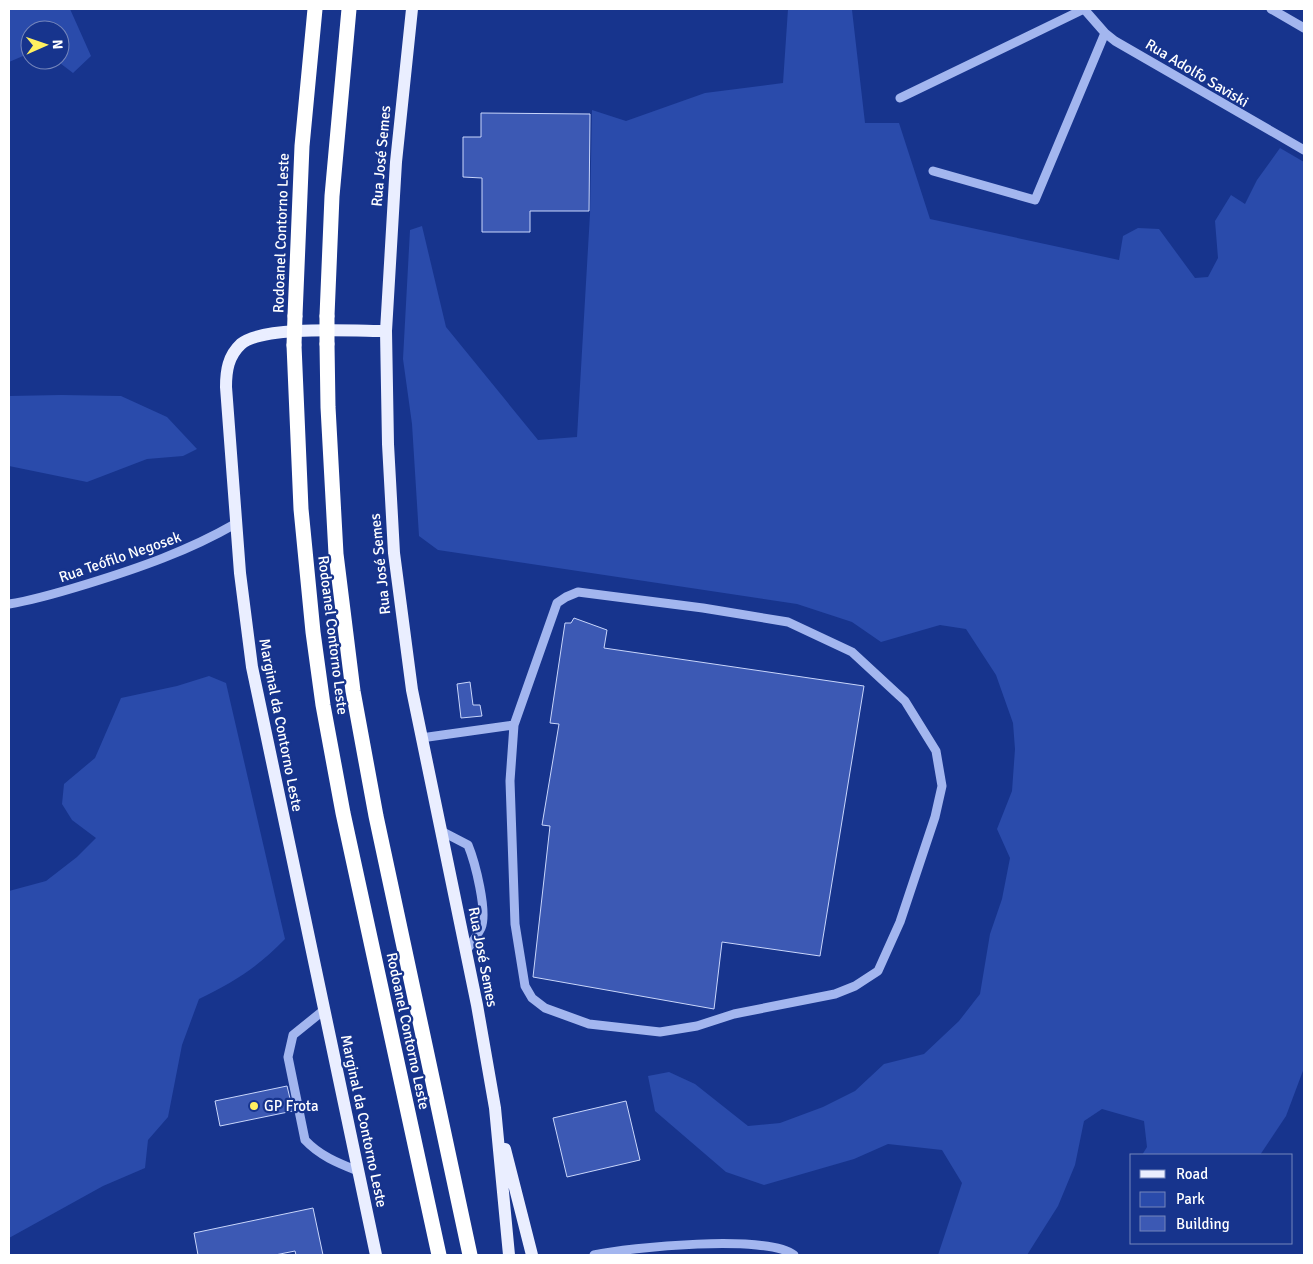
<svg xmlns="http://www.w3.org/2000/svg" width="1313" height="1264" font-family="Signika,sans-serif">
	<style>
		.green { fill: #2a4bab }
		.building { fill: #3c59b4; stroke: #c9d6fb }
		.lines { fill: none; stroke-linecap: round; stroke-linejoin: round }
		.minor { stroke: #a3b6ef; stroke-width: 9 }
		.major { stroke: #eaeeff; stroke-width: 12 }
		.highway { stroke: #fff; stroke-width: 15 }
		.highway-bridge { stroke: #fff; stroke-width: 15 }
		.poi-dot { fill: #fff060; stroke: #17348d; stroke-width: 2 }
		.labels { text-anchor: middle; stroke-width: 4.5; stroke-linejoin: round; paint-order: stroke }
		.street-label { font-size: 15px; fill: #fff; stroke: #17348d }
		.poi-label { font-size: 15px; fill: #fff; stroke: #17348d; text-anchor: start }
	</style>
	<rect width="100%" height="100%" fill="#17348d"/>
	<!-- green -->
	<path class="green" d="M9,9H70L91,56L73,73L56,60H60V30H30V53L9,62Z
		M788,9L852,10L865,123H899L930,219L1119,260L1123,236L1138,228L1159,229L1195,278L1208,277L1218,258L1215,221L1231,195L1245,204L1257,180L1280,148L1304,162V1068L1286,1116L1260,1155H1142L1147,1147L1144,1121L1102,1109L1084,1121L1075,1165L1058,1206L1027,1255H938L962,1183L942,1150L888,1144L854,1159L764,1185L726,1172L655,1111L648,1076L669,1072L695,1084L748,1126L780,1123L823,1107L855,1091L884,1064L924,1054L959,1021L980,994L990,934L1002,899L1010,858L997,829L1012,791L1015,749L1013,723L996,675L966,629L940,625L881,642L852,622L797,604L438,550L419,536L412,424L403,359L410,230L422,226L446,327L538,440L577,437L590,214L592,110L626,121L705,93L783,83Z
		M61,395L121,396L167,417L197,449L183,456L147,459L87,482L9,466V396Z
		M209,676L226,683L285,939C258,967 234,982 199,999L182,1045L168,1117L148,1140L145,1168L103,1186L9,1238V891L46,881L77,857L96,838L72,820L62,804L64,784L95,758L121,698L177,686Z"/>
	<!-- building -->
	<path class="building" d="M481,113L590,114L589,211H530V232H482V178L463,177V137H481Z
		M574,618L607,630L604,648L864,686L820,956L722,942L714,1009L533,977L550,826L542,825L559,724L550,723L565,623H571Z
		M470,682L473,705H480L482,716L461,718L457,684Z
		M287,1086L293,1111L220,1126L215,1101Z
		M626,1101L640,1160L567,1177L553,1118Z
		M313,1208L323,1255H296L295,1251L275,1255H198L194,1233Z"/>
	<g class="lines">
		<!-- minor -->
		<path class="minor" d="M1084,9L1105,33L1115,41L1304,150
			M1271,9L1304,28
			M900,98L1084,9
			M933,171L1035,200L1105,33
			M578,592L703,608L788,622L852,652L905,701L936,751L942,786L935,817L900,922L878,971L855,986L835,994L734,1014L697,1026L660,1032L589,1024L545,1008L532,998L525,986L515,924L510,781L514,725L557,603L566,597Z
			M9,604C35,600 61,592 87,584C139,568 188,551 235,524
			M421,738L514,725
			M441,831L468,845C475,862 488,912 481,928C477,936 471,944 466,951
			M324,1010L293,1035L288,1057L305,1140C320,1156 338,1163 358,1171
			M594,1255C629,1247 768,1234 794,1255"/>
		<!-- major -->
		<path class="major" d="M412,9L396,162L386,331L388,444L394,553L412,690L477,1005L495,1108L509,1255
			M505,1149L532,1255
			M376,1255L252,667L240,573L226,387C226,371 228,356 241,344C264,325 355,331 386,331"/>
		<!-- highway -->
		<path class="highway" d="M295,316L302,146L315,9
			M327,316L332,196L349,9
			M327,344L328,407L336,554L353,691L376,816L470,1255
			M294,345L301,509L313,632L323,705L343,813L439,1255"/>
		<!-- highway-bridge -->
		<path class="highway-bridge" d="M327,344V316
			M294,345L295,316"/>
	</g>
	<!-- markers -->
	<circle class="poi-dot" cx="254" cy="1106" r="5"/>
	<g class="labels">
		<!-- street labels -->
		<g class="street-label">
			<text transform="translate(1197 73) rotate(31)" y="5">Rua Adolfo Saviski</text>
			<text transform="translate(381 156) rotate(-85)" y="5">Rua José Semes</text>
			<text transform="translate(281 233) rotate(-88)" y="5">Rodoanel Contorno Leste</text>
			<text transform="translate(120 557) rotate(-19)" y="5">Rua Teófilo Negosek</text>
			<text transform="translate(380 564) rotate(-96)" y="5">Rua José Semes</text>
			<text transform="translate(333 635) rotate(83)" y="5">Rodoanel Contorno Leste</text>
			<text transform="translate(281 725) rotate(79)" y="5">Marginal da Contorno Leste</text>
			<text transform="translate(483 957) rotate(79)" y="5">Rua José Semes</text>
			<text transform="translate(408 1031) rotate(78)" y="5">Rodoanel Contorno Leste</text>
			<text transform="translate(364 1121) rotate(78)" y="5">Marginal da Contorno Leste</text>
		</g>
		<!-- poi labels -->
		<g class="poi-label">
			<text x="264" y="1111">GP Frota</text>
		</g>
	</g>
	<!-- border -->
	<rect width="1313" height="1264" fill="none" stroke="#ffffff" stroke-width="20"/>
	<!-- legend -->
	<rect x="1130" y="1154" width="162" height="90" fill="#17348d" stroke="#7485bb"/>
	<rect x="1140" y="1170" width="25" height="8" fill="#eaeeff" stroke="#7485bb"/>
	<text x="1176" y="1179" font-size="15" fill="#ffffff">Road</text>
	<rect x="1140" y="1192" width="25" height="15" fill="#2a4bab" stroke="#7485bb"/>
	<text x="1176" y="1204" font-size="15" fill="#ffffff">Park</text>
	<rect x="1140" y="1216" width="25" height="15" fill="#3c59b4" stroke="#7485bb"/>
	<text x="1176" y="1229" font-size="15" fill="#ffffff">Building</text>
	<!-- north arrow -->
	<g transform="translate(45 45) rotate(88)"><circle r="24" fill="#17348d" stroke="#7485bb"/>
	<path d="M0-4L9 19L0 12L-9 19Z" fill="#fff060"/>
	<text y="-8" font-size="14" font-weight="bold" text-anchor="middle" fill="#ffffff">N</text>
	</g>
</svg>
